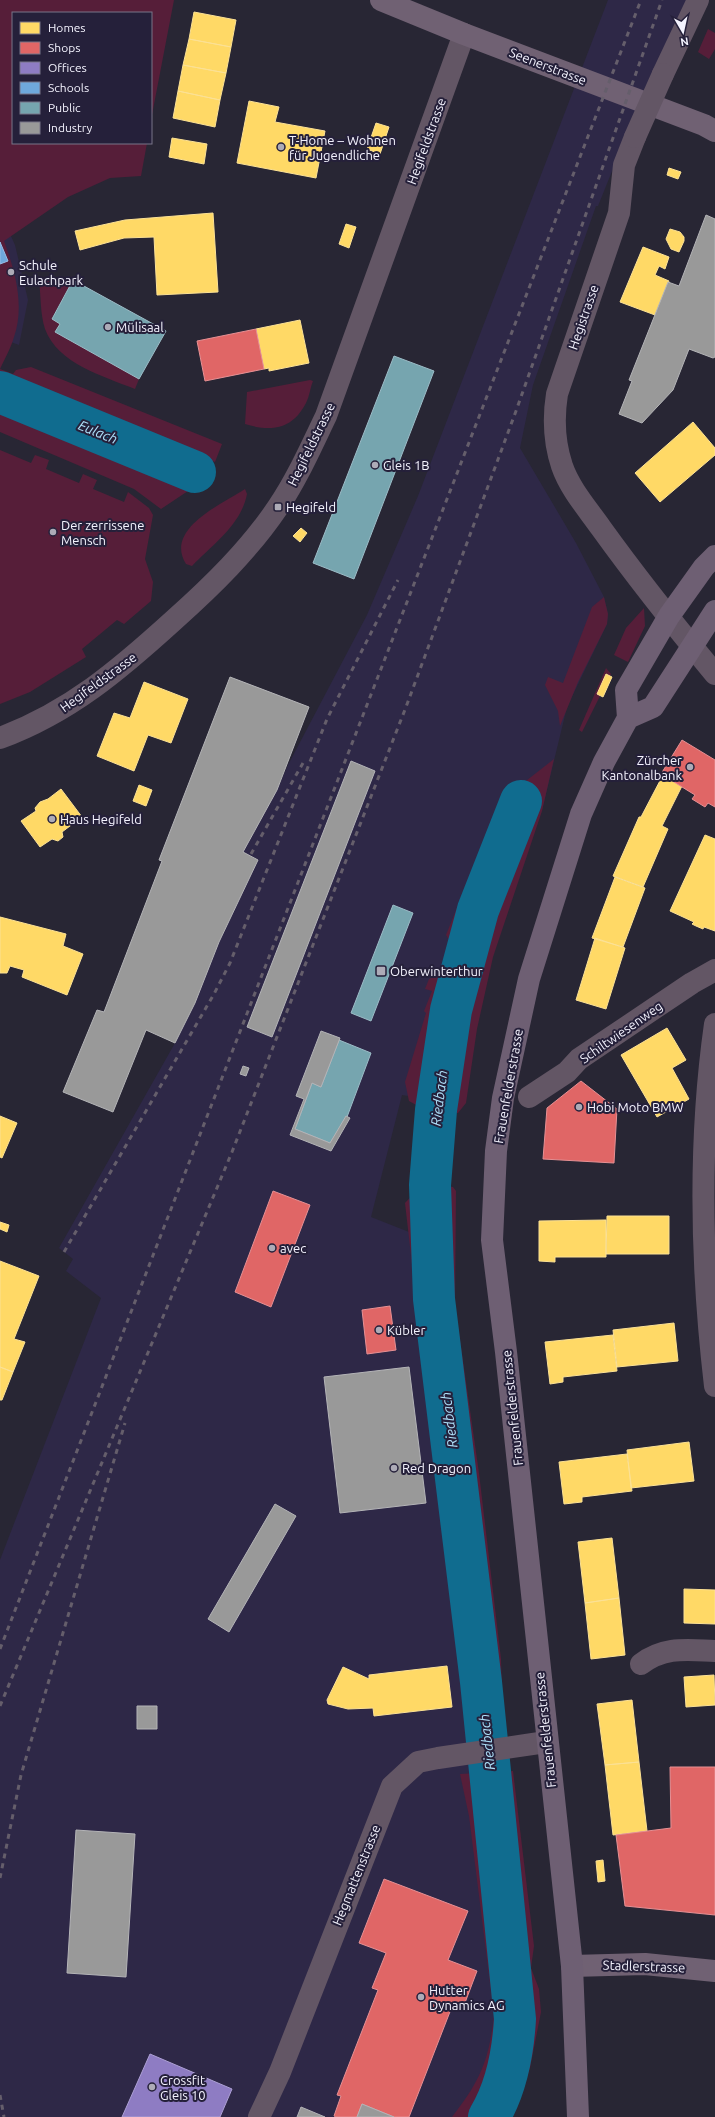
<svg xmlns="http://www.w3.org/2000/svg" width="715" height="2117" font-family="Ubuntu,sans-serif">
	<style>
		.built { fill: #2e2847 }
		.green { fill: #561e39 }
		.homes { fill: #ffd966; stroke: #fce194 }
		.shops { fill: #e06666; stroke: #e69094 }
		.offices { fill: #8e7cc3; stroke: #ada0d5 }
		.schools { fill: #6fa8dc; stroke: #97bee6 }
		.public { fill: #76a5af; stroke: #9cbcc7 }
		.industry { fill: #999; stroke: #b4b4b7 }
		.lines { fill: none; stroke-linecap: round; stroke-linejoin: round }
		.river { stroke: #106c8f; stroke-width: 42 }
		.street { stroke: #635665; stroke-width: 22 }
		.secondary { stroke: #706173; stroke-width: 22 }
		.primary { stroke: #6e5f73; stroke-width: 22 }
		.rail { stroke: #655e6b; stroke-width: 3; stroke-dasharray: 5 5; stroke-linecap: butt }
		.street-bridge { stroke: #635665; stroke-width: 22 }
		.poi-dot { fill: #adabb7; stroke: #25203a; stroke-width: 1.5 }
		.labels { text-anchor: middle; stroke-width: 4; stroke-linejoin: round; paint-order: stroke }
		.street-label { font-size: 13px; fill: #f4f3fe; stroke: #25203a }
		.poi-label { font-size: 13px; fill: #f4f3fe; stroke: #25203a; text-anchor: start }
		.water-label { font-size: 14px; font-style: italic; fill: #aee0f9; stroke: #25203a }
	</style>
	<rect width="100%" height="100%" fill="#282634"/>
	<!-- built -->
	<path class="built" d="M608,0H687L627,134L598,206H596L533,385L520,448L576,543L604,597L608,614L607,624L567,707L542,810L507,794L480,858L422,1098L402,1095L371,1217L409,1232L481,1682L515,2019L489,2117H0V1560L101,1298L66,1271L73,1259L59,1248L175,1043L195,1003L219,942L258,860L243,852L277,790L287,767L367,615L418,496Z
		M0,212L15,245L28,300L19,345L0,338Z"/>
	<!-- green -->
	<path class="green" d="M0,0H174L151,120V13H13V143H147L141,176L110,178L68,197L4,241C15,271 25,305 14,337C11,348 5,358 0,369L13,374L16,370L31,367L222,444L215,462L201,457L188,491L161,509L134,489L0,432Z
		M708,29L715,33V49L709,59L698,52Z
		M62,279L70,285L52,318L60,324L55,332L139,379L135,389C103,376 58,364 45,329C40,313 41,296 39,280L52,281Z
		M310,380L313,381C310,388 310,395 306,403C292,430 271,432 245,424L247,392Z
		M0,450L31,463L35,455L49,460L46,469L79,483L83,474L97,480L93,489L124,502L128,492L149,508L153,515L145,559L153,582L151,601L124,624L117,620L82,649L86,657L30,692L0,704Z
		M245,489L247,494C241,525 213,544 192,566L186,564C164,529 222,504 245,489Z
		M604,597L608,614L607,624L578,682L560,726L558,711L545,685L548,677L563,683L592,607Z
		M644,608L645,626L628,662L614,655L626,628Z
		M606,668L611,674L582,732L579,730Z
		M554,759L542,811L493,957L477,1029L466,1103L458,1113L429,1112L409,1101L405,1082L426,1013L424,1011L432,991L425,989L429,979L439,975L451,943L446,935L503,793L508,795Z
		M423,1184L453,1187L456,1191L455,1305L479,1473L501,1659L503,1722L474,1726L467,1719L452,1614L405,1203Z
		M513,1771L534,1946L531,1968L539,1989L541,2012L530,2068L517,2107L512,2117H452C480,2081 489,2061 494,2015L469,1816L460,1774Z"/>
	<!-- homes -->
	<path class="homes" d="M194,12L236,20L231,47L189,39Z
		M189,39L231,47L226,73L183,65Z
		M183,65L226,73L220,100L178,91Z
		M178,91L220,100L215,127L173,118Z
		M249,101L279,107L275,122L325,131L316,178L237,163Z
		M376,123L389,127L380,154L367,149Z
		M172,138L207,144L204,164L169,157Z
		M669,168L681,172L678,179L667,175Z
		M213,213L218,292L157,295L154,237L124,238L80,250L75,231L125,220Z
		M346,224L356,227L349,248L339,244Z
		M670,229L680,232L684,237V241L679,252L671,249L666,239Z
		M643,247L669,257L665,269L659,266L655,275L669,281L655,315L620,302Z
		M300,320L309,363L269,371V368L264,369L256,329Z
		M693,422L715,448V455L660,502L635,473Z
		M301,528L307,533L300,542L293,536Z
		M606,674L612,677L603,697L597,694Z
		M144,682L188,699L171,743L148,735L134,771L97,756L114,713L130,718Z
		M663,775L682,786L662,826L668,829L643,887L613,876L639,817H641Z
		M139,785L152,790L146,806L133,801Z
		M61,789L82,817L62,832L63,837L58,841L52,839L40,847L21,821L36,811L35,808L40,802L48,799Z
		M705,835L715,839V931L704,927L703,929L696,926L692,924L694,922L670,911Z
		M615,877L645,888L623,947L592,938Z
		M0,917L66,934L63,946L83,954L67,995L22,977L24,970L10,966L7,973H0Z
		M595,938L625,948L606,1009L576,1000Z
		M667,1028L686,1060L672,1068L689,1099L657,1117L621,1055Z
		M0,1116L17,1123L2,1158L0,1157Z
		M607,1216H669V1254H606Z
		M606,1220V1257H555V1262L539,1261V1221Z
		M0,1222L9,1225L7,1232L0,1229Z
		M0,1261L39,1276L14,1339L25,1342L13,1372L0,1367Z
		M674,1323L678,1361L617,1367L613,1330Z
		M613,1335L617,1371L563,1377V1382L550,1384L545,1342Z
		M0,1367L13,1372L2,1400H0Z
		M689,1442L694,1481L631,1488L627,1450Z
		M627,1454L632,1491L582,1497V1502L564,1504L559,1462Z
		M612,1538L619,1598L585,1603L578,1542Z
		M684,1589L715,1590V1624L684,1623Z
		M619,1598L625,1655L591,1659L585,1603Z
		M447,1666L452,1707L374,1716L373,1708L348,1709L328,1704L327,1700L343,1667L369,1679V1675Z
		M714,1675L715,1705L686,1707L684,1677Z
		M632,1700L639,1762L605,1765L597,1704Z
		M639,1762L647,1831L613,1835L605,1765Z
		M603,1860L605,1881L598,1882L596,1861Z"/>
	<!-- shops -->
	<path class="shops" d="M256,329L264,369L205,381L197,341Z
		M682,740L715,760V807L708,803L705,807L692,799L695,795L661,774Z
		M581,1081L617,1109L614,1163L543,1159L547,1108Z
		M273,1191L310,1205L271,1307L235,1292Z
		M390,1306L396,1350L367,1354L362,1310Z
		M670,1767H715V1915L625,1906L616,1835L671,1828Z
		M384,1879L468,1911L448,1960L477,1971L463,2008L453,2004L409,2117H394L362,2104L357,2117H336L334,2116L341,2096L337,2095L378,1990L372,1988L386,1953L359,1943Z"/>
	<!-- offices -->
	<path class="offices" d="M150,2054L232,2089L220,2117H122Z"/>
	<!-- schools -->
	<path class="schools" d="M0,242L8,261L0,264Z"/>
	<!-- public -->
	<path class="public" d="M73,280L166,331L139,379L55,332L60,324L52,319Z
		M394,356L434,371L354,579L313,563Z
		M393,905L413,913L371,1021L351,1013Z
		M339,1040L371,1053L347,1117L330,1143L295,1129L312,1083L321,1087Z"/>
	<!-- industry -->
	<path class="industry" d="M706,215L715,219V357L713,358L689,349L673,390L642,423L619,414L632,381L629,380L668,282L679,286Z
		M230,677L309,707L277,790L243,852L258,860L219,942L195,1003L175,1043L146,1030L113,1112L63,1092L97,1010L104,1012L162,861L159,860Z
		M351,761L375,771L272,1037L247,1027Z
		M321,1031L340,1038L321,1087L312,1083L295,1129L330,1143L346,1116L350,1118L331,1151L290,1135L304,1099L296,1096Z
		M243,1066L249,1068L246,1076L240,1074Z
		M409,1367L426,1503L340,1513L324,1377Z
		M275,1504L296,1516L229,1632L208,1619Z
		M137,1706H157V1729H137Z
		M76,1830L135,1834L126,1977L67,1973Z
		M362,2104L394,2117H357Z
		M301,2107L325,2117H297Z"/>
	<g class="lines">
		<!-- river -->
		<path class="river" d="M0,392L195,472
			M489,2117C507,2087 513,2053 515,2019L481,1682L434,1299L430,1185L436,1110L451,1010L478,910L521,801"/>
		<!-- street -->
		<path class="street" d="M663,74L698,0
			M635,137L624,165L619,213L557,394C553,419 554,442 562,466C570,489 587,508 601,528C637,578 676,627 715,674
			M0,738C70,712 119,670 174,620C212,586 249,550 278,507C297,479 311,447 326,416L464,34
			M715,1024C698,1144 701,1266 715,1386
			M529,1097L567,1072L579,1059L692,983L715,970
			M641,1664C665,1646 687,1650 715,1651
			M259,2117L280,2072L392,1786L418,1762L438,1758L546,1742"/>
		<!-- secondary -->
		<path class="secondary" d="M381,0L464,34L704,125L715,131
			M572,1966L645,1964L715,1971"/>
		<!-- primary -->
		<path class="primary" d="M628,718L653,707L715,611
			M578,2117L572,1966L506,1352L492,1240L496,1151L503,1098L529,979L581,814L604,762L628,718L626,690L669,616L704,567L715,556"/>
		<!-- rail -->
		<path class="rail" d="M251,854L303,763
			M64,1252L214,994L230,963L327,719L398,580
			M0,1649L641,0
			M0,1706L232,1152L406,707L516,411L662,0
			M0,1878L21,1775L125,1423
			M0,2095L4,2117"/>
		<!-- street-bridge -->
		<path class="street-bridge" d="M635,137L663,74"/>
	</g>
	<!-- markers -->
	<g class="poi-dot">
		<circle cx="281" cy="147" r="4"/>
		<circle cx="11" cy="272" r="4"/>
		<circle cx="108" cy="327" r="4"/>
		<circle cx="375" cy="465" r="4"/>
		<rect x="274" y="503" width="8" height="8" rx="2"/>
		<circle cx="53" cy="532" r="4"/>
		<circle cx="690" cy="767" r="4"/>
		<circle cx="52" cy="819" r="4"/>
		<rect x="376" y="966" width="10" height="10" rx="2"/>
		<circle cx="579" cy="1107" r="4"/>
		<circle cx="272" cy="1248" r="4"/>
		<circle cx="379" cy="1330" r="4"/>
		<circle cx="394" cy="1468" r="4"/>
		<circle cx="421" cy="1997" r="4"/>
		<circle cx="152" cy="2087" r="4"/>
	</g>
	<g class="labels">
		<!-- street labels -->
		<g class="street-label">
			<text transform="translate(548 66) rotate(21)" y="5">Seenerstrasse</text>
			<text transform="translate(426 141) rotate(-70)" y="5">Hegifeldstrasse</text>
			<text transform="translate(583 317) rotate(-71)" y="5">Hegistrasse</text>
			<text transform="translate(311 444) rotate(-64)" y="5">Hegifeldstrasse</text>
			<text transform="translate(98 682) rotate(-36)" y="5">Hegifeldstrasse</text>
			<text transform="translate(621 1032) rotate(-35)" y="5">Schiltwiesenweg</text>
			<text transform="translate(508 1086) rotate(-80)" y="5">Frauenfelderstrasse</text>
			<text transform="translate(512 1408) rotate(-96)" y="5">Frauenfelderstrasse</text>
			<text transform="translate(545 1730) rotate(-96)" y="5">Frauenfelderstrasse</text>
			<text transform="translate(356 1875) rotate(-68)" y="5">Hegmattenstrasse</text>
			<text transform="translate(644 1966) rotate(2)" y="5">Stadlerstrasse</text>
		</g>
		<!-- poi labels -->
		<g class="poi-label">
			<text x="289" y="145">T-Home – Wohnen<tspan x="289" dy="15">für Jugendliche</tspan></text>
			<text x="19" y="270">Schule<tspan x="19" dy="15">Eulachpark</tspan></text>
			<text x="116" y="332">Mülisaal</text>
			<text x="383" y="470">Gleis 1B</text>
			<text x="286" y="512">Hegifeld</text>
			<text x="61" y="530">Der zerrissene<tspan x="61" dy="15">Mensch</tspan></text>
			<text x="682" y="765" text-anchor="end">Zürcher<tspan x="682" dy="15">Kantonalbank</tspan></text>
			<text x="60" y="824">Haus Hegifeld</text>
			<text x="390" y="976">Oberwinterthur</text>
			<text x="587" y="1112">Hobi Moto BMW</text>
			<text x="280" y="1253">avec</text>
			<text x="387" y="1335">Kübler</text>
			<text x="402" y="1473">Red Dragon</text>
			<text x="429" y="1995">Hutter<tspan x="429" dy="15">Dynamics AG</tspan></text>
			<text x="160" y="2085">Crossfit<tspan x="160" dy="15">Gleis 10</tspan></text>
		</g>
		<!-- water labels -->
		<g class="water-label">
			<text transform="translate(98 432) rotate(22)" y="5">Eulach</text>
			<text transform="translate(439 1098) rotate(-83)" y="5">Riedbach</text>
			<text transform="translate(449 1420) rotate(-97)" y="5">Riedbach</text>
			<text transform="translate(487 1742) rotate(-96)" y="5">Riedbach</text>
		</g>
	</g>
	<!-- legend -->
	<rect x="12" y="12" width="140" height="132" fill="#25203a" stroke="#787488"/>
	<rect x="20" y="22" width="20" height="12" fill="#ffd966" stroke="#787488"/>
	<text x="48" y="32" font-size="12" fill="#f4f3fe">Homes</text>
	<rect x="20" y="42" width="20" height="12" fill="#e06666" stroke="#787488"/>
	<text x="48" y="52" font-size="12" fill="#f4f3fe">Shops</text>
	<rect x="20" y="62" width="20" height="12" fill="#8e7cc3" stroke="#787488"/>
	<text x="48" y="72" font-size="12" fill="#f4f3fe">Offices</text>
	<rect x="20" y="82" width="20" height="12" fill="#6fa8dc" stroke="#787488"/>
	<text x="48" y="92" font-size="12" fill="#f4f3fe">Schools</text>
	<rect x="20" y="102" width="20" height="12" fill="#76a5af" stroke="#787488"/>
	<text x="48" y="112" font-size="12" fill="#f4f3fe">Public</text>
	<rect x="20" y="122" width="20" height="12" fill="#999999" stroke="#787488"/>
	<text x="48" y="132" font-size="12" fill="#f4f3fe">Industry</text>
	<!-- north arrow -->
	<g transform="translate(683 32) rotate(171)" stroke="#25203a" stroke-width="3" paint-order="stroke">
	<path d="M0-3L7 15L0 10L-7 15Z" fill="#f4f3fe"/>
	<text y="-6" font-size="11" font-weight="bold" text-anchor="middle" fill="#f4f3fe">N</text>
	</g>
</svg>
